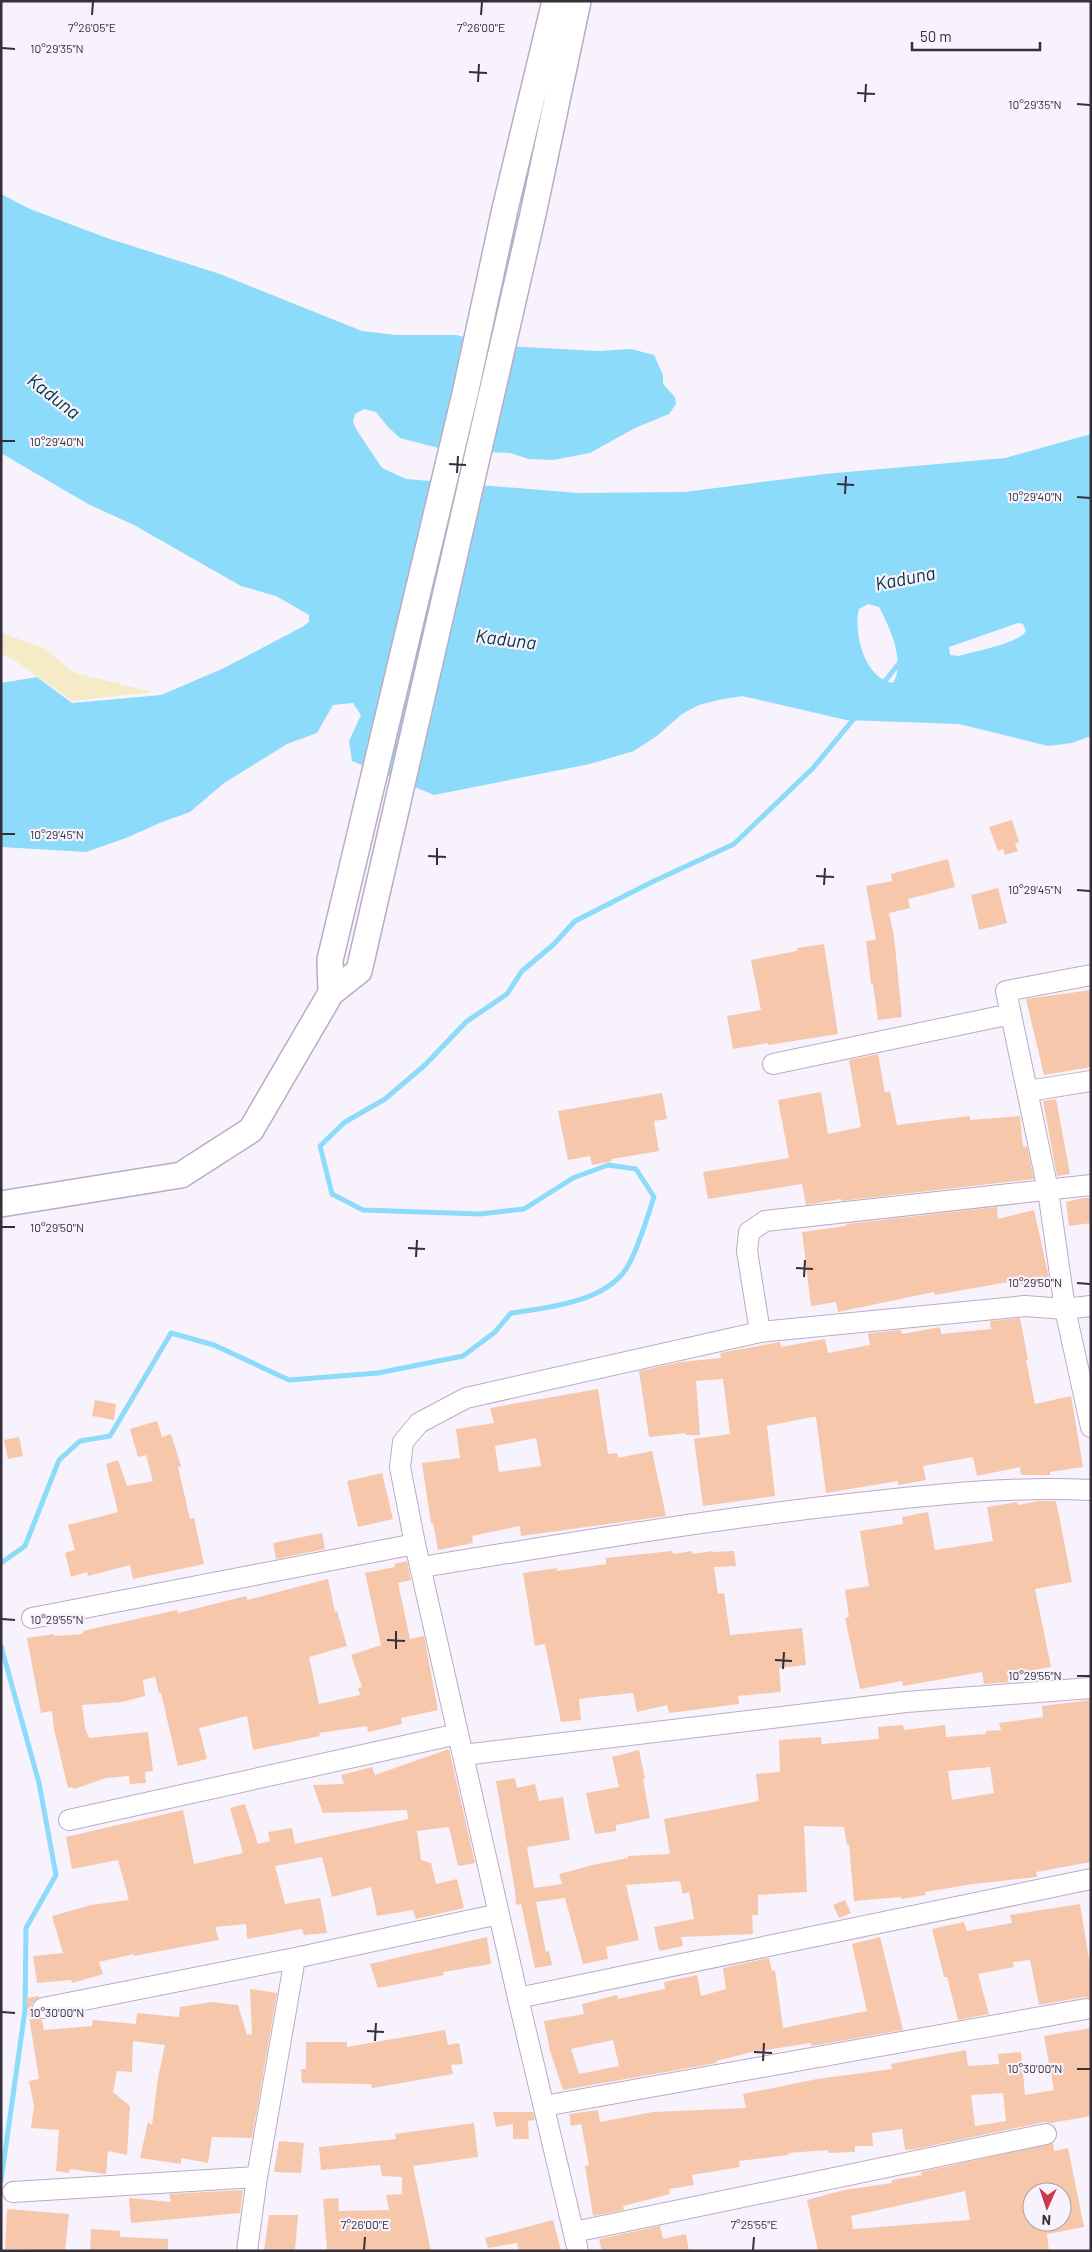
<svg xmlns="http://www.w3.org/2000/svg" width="1092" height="2252" font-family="Barlow,sans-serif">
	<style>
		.sand { fill: #f5ebc6 }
		.water { fill: #8cdbfa; fill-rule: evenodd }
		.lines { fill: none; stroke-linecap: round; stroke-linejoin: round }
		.stream { stroke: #8cdbfa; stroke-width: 5 }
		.building { fill: #f6c7aa; fill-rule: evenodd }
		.minor-casing { stroke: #bbabc6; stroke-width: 22 }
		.tertiary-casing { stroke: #bbabc6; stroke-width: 28 }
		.minor { stroke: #fff; stroke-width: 20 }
		.tertiary { stroke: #fff; stroke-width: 25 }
		.ticks { fill: none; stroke: #352f39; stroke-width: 2 }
		.labels { text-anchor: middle; stroke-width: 4.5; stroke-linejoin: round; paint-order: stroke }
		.water-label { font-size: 19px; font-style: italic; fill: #033645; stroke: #f8f2fd }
		.ticks-label { font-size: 12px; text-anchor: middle; fill: #352f39; stroke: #f8f2fd; stroke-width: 4.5; stroke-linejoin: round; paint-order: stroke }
	</style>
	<rect width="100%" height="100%" fill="#f8f2fd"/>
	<!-- sand -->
	<path class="sand" d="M1,633L42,647L75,673L153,692L72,701L11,658L1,654Z"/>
	<!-- water -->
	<path class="water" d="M1,194L30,209L107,238L220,274L362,331L396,335H456L503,346L599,351L631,349L654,355L663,375V384L675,397L676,404L669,414L635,428L590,453L553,460L529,459L510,453L446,450L400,438L388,427L376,412L364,409L355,414L353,422L356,429L382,468L406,479L578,493L685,492L825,474L1005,458L1091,434V736L1072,743L1048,746L959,724L846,720L742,696L718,700L699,705L682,714L658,735L634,751L590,764L434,795L352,761L349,741L361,715L353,703L333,705L317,733L287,744L224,783L190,812L162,822L126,838L86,852L1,847V683L37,677L72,703L161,695L222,669L302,627L309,622V615L276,596L241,586L134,525L88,504L1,453ZM868,604L879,607C890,628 906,662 893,683C865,679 853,634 859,609ZM1018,623L1023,624L1026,631C1018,644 975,651 959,656L950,655L949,647Z"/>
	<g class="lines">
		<!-- stream -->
		<path class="stream" d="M881,686L901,661
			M1,1563L25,1546L59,1460L80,1441L110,1436L171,1333L214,1345L289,1380L378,1373L463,1356L495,1332L511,1313C547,1308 604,1302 626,1269C638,1251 647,1217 654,1197L636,1169L608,1165L573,1178L524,1209L480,1214L363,1210L332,1194L320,1146L345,1122L385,1099L425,1065L466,1022L507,994L522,971L553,945L575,921L652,882L734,844L813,768L857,715
			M1,1646L39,1783L56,1875L26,1928L25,2010L1,2181"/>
	</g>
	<!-- building -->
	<path class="building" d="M1012,820L1019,842L1015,844L1018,851L1005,855L1003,849L998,851L989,827Z
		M948,859L955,887L908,899L910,908L889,913L894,936L902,1017L878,1020L873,984H871L866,941L876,940L866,886L892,881L891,874Z
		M998,888L1007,923L979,930L971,895Z
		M824,944L838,1034L768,1045V1043L733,1049L727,1016L761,1010L751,960L797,951V948Z
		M1091,990V1067L1044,1075L1026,999Z
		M878,1054L885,1093L890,1091L897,1125L970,1116V1120L1020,1116L1023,1147L1027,1146L1034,1179L841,1201V1199L806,1205L802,1184L708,1199L703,1172L789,1158L778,1100L821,1092L828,1134L861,1127L849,1060Z
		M662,1093L667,1119L654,1121L659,1151L612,1159V1161L592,1165L590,1156L568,1160L558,1111Z
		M1056,1099L1070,1174L1057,1176L1043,1101Z
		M1083,1198H1091V1223L1069,1226L1066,1202Z
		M997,1207L998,1219L1034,1210L1049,1278L1020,1285L1019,1280L935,1295L934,1292L838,1312L836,1302L811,1306L802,1232L846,1226V1224Z
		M1020,1318L1028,1360H1026L1035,1404L1071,1396L1083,1467L1050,1472V1475H1021L1020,1467L977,1476L973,1457L923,1466L926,1480L898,1485V1481L826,1493L816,1417H812L767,1426L775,1496L703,1506L694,1439L730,1434L723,1379L696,1381L700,1435H686V1433L649,1437L639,1371L681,1362L721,1358L720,1353L780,1342L781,1347L825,1339L828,1353L870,1345L868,1334L870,1333L901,1330L902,1334L940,1327L941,1334L991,1329L990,1321Z
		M598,1389L608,1454L617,1453L618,1458L652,1451L666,1516L521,1536L520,1526L472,1536L473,1543L438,1550L433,1523H431L422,1463L460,1458L456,1429L494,1423L490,1408ZM536,1438L541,1466L499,1472L495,1446Z
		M95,1400L116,1404L114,1420L92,1416Z
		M157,1421L162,1437L171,1434L181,1466L178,1467L190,1519L194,1518L204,1564L133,1579L130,1565L88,1576L87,1572L71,1577L65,1553L75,1550L68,1525L118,1512L106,1464L118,1460L127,1486L153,1481L146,1455L138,1457L130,1429Z
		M19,1437L23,1456L8,1459L4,1440Z
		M382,1473L393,1519L358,1527L347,1481Z
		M1038,1501H1056L1072,1582L1035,1589L1051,1667L1012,1674L1013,1682H1011L984,1684L982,1672L903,1686L902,1681L860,1689L845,1618L849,1617L845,1590L869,1586L860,1531L903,1524L902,1517L928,1512L935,1550L993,1541L987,1507L1017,1502L1018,1505Z
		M322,1533L325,1549L276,1559L273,1543Z
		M672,1551L673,1554L692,1551L693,1554L712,1551V1552L734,1551L736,1566L714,1567L718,1594L724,1593L730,1635L802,1628L806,1665L779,1668L781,1692L738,1696L739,1704L669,1713L667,1705L637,1712L633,1693L594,1697L579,1699L581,1720L561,1722L545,1644L535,1646L523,1573L557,1568V1571L606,1564V1558Z
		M407,1561L411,1580L398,1583L410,1639L424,1636L438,1710L401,1718L402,1724L368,1732L367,1726L319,1733L320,1736L253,1750L247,1716L199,1728L207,1759L178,1766L161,1693H159L155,1677L143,1680L145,1696L122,1702L82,1705L85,1728L89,1738L148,1732L153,1771L145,1772L146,1783L130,1784L129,1776L106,1778L74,1789L73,1787L68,1788L54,1729L52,1711L41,1713L27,1638L54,1634L55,1636L83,1634V1631L177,1610L178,1613L246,1596L247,1600L328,1579L335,1612L337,1611L347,1646L309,1657L319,1704L360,1695L358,1688L362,1687L351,1655L381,1645L365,1573L395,1567L394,1564Z
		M1091,1700V1862L1036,1872L1037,1877L973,1884L925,1892L926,1895L901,1899V1897L854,1901L849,1845H847L844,1827L804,1826L807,1892L758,1895V1915H752L753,1934L681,1937L683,1946L659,1951L654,1927L694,1919L689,1892L683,1894L680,1881L626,1885L639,1940L606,1947L608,1959L583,1964L565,1898L536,1902L546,1952L549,1951L552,1965L535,1968L521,1904L516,1905L515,1891L496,1781L515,1778L517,1788L535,1784L539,1801L563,1797L570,1840L527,1847L534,1888L562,1884L559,1874L593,1865L628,1858V1856L670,1854L664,1819L759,1801L756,1774L780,1772L779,1740L821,1737L822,1744L879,1739L878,1727L903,1725L904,1730L945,1725L946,1737L986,1734V1731L1001,1730L999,1723L1043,1717L1042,1706ZM990,1767L994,1793L952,1800L948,1771Z
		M449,1749L475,1863L458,1866L449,1827L417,1831L421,1860L431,1863L436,1884L457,1879L464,1908L416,1919L413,1910L377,1916L371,1887L332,1897L322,1857L275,1866L285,1904L320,1898L327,1933L304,1935L302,1929L247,1939L246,1924L215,1927L219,1940L134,1956V1954L99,1962L103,1974L72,1983L71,1980L37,1983L33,1956L63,1953L52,1916L91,1905L129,1900L118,1860L72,1869L66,1837L183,1810L194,1864L243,1853L230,1808L245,1804L258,1844L270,1841L268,1832L292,1828L295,1844L408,1819L407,1810L323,1813L313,1785L344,1784L341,1775L372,1767L375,1775Z
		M639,1750L645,1779H643L650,1818L616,1825V1831L595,1834L586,1793L619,1787L612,1757Z
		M845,1900L851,1913L839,1918L833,1905Z
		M1080,1904L1091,1971V1998L1084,1997L1039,2005L1030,1960L1013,1962L1014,1967L978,1974L989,2014L958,2020L947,1977H944L932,1929L964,1922L967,1931L1012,1923L1010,1915Z
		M487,1937L491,1964L443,1972L444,1975L378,1988L370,1964Z
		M880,1937L903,2030L811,2046V2043L752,2052L716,2061L717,2063L563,2090L550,2051L544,2021L584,2014L582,2004L617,1995L618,1999L665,1989L664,1982L697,1975L701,1996L726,1989L723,1968L769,1958L772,1971L775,1970L783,2028L867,2011L852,1944ZM613,2040L619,2066L579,2074L571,2049Z
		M250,1989L277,1993L252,2138L212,2137L208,2163L181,2158V2164L140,2158L148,2122L152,2125L158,2078L165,2045L133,2041L132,2072L117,2071L113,2092L130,2106L127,2155L108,2151L106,2174L70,2169L69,2173L56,2171L59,2130L31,2128L34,2106L29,2081L39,2079L26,1998L39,1996L32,2004L31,2010L34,2016L42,2020L44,2030L92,2026L93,2020L136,2024L137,2013L179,2017L180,2007L212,2002L238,2005L247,2035L252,2034Z
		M1091,2028V2116L1051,2123L1044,2122L916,2149L905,2150L902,2129L872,2133L873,2146H855V2152L829,2153L828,2150L788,2153L789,2155L739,2161L740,2167L692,2175L694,2185L669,2189L670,2194L623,2206L624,2210L593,2216L585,2166L589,2165L581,2124L571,2126L569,2114L598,2110L600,2122L653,2112L746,2108L743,2094L817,2079L892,2069L891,2064L966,2050L968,2066L999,2064L998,2054L1021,2052L1025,2095L1054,2090L1044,2036ZM1003,2093L1006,2121L975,2126L971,2095Z
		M445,2030L448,2045L459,2043L463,2064L451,2065L453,2074L372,2088L371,2084L302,2083L301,2069H306V2042H347V2047Z
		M493,2112H533L535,2120L528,2121L529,2139H513V2124L496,2127Z
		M474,2123L478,2157L413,2166L431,2251H327L323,2199L338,2198L339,2211L389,2210L386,2195L402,2194V2177L382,2176L380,2165L321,2170L319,2147L396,2139L395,2134Z
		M279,2141L304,2143L301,2173L274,2172Z
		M1053,2143L1054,2151L1068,2148L1084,2227L1047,2234L1049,2251H818L807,2200L844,2190L892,2183V2180L922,2175L921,2172ZM965,2191L970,2220L853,2229L851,2216ZM1032,2192H1062V2222H1032Z
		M243,2190L240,2213L131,2223L129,2198L171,2202L169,2194Z
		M7,2209L69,2214L65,2251L5,2249Z
		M269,2215H298L295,2251H264Z
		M553,2220L561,2251H519L517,2243L488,2248L485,2238Z
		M660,2226L663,2239L686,2234L689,2251H602L599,2239Z
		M91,2229L120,2231V2237L168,2239V2251H90Z"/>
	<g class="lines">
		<defs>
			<path id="minor" d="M1091,975L1006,991L1048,1190L1065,1309L1091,1427
				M773,1064L1011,1014
				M1028,1091L1091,1081
				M760,1332L747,1251L749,1232L765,1221L1091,1185
				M422,1567C564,1544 706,1520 849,1504C930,1495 1009,1486 1091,1490
				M32,1618L415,1544
				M463,1755L906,1702L1091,1688
				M69,1820L458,1734
				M518,1998L1091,1879
				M43,2008L295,1958L499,1914
				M544,2106L1086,2009
				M13,2192L257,2177
				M574,2232L1046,2134
				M247,2251L257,2177L295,1958
				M578,2251L518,1998L415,1544L400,1467L403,1442L419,1423L466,1398L760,1332L1025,1306L1065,1309L1091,1306"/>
			<path id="tertiary" d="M331,993L330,960L465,394L505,209L555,1
				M1,1204L181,1175L251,1130L331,993L359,971L533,214L578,1"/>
		</defs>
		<!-- minor casing -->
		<use href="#minor" class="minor-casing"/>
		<!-- tertiary casing -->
		<use href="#tertiary" class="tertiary-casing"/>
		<!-- minor -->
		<use href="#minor" class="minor"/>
		<!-- tertiary -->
		<use href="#tertiary" class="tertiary"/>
	</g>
	<!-- ticks -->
	<path class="ticks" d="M92,15L93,2M481,15L482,2M2,48L15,49M469,72L487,73M478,82L479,64M857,93L875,94M865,102L866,84M1077,104L1090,105M2,441H15M449,464L466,465M457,473L458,456M837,484L854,485M845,494L846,476M1077,497L1090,498M2,834H15M428,856L446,857M437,865V848M816,876L834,877M824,885L825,868M1077,890L1090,891M2,1227H15M408,1248L425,1249M416,1257L417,1240M796,1268L813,1269M804,1277L805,1260M1077,1283L1090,1284M2,1619L15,1620M387,1640L405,1641M396,1649V1631M775,1660L792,1661M783,1669L784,1652M1077,1676H1090M2,2012L15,2013M367,2031L384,2032M375,2041L376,2023M754,2052L772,2053M763,2061L764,2043M1077,2069H1090M364,2250L365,2237M753,2250L754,2237"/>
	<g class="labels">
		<!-- water labels -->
		<g class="water-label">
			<text transform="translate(54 396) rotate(38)" y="7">Kaduna</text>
			<text transform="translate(905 578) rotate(-11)" y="7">Kaduna</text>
			<text transform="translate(506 639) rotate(7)" y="7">Kaduna</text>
		</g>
	</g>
	<g class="ticks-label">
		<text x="92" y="32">7°26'05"E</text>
		<text x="481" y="32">7°26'00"E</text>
		<text x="57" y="53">10°29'35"N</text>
		<text x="1035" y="109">10°29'35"N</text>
		<text x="57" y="446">10°29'40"N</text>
		<text x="1035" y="501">10°29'40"N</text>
		<text x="57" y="839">10°29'45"N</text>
		<text x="1035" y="894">10°29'45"N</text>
		<text x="57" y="1232">10°29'50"N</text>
		<text x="1035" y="1287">10°29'50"N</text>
		<text x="57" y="1624">10°29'55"N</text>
		<text x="1035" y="1680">10°29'55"N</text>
		<text x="57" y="2017">10°30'00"N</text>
		<text x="1035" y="2073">10°30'00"N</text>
		<text x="365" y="2229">7°26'00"E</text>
		<text x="754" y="2229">7°25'55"E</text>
	</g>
	<!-- border -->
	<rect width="1092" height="2252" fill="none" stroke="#352f39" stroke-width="5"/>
	<!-- north arrow -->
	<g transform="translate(1047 2207) rotate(183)"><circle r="24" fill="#f8f2fd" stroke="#aaa4af"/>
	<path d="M0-4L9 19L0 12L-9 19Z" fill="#ca3a4b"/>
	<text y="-8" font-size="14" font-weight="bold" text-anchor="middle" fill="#352f39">N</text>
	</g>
	<!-- scale -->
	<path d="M912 42v8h128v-8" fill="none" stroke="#352f39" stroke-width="2.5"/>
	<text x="920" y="42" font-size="15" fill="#352f39" stroke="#f8f2fd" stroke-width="4" paint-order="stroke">50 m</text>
</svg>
